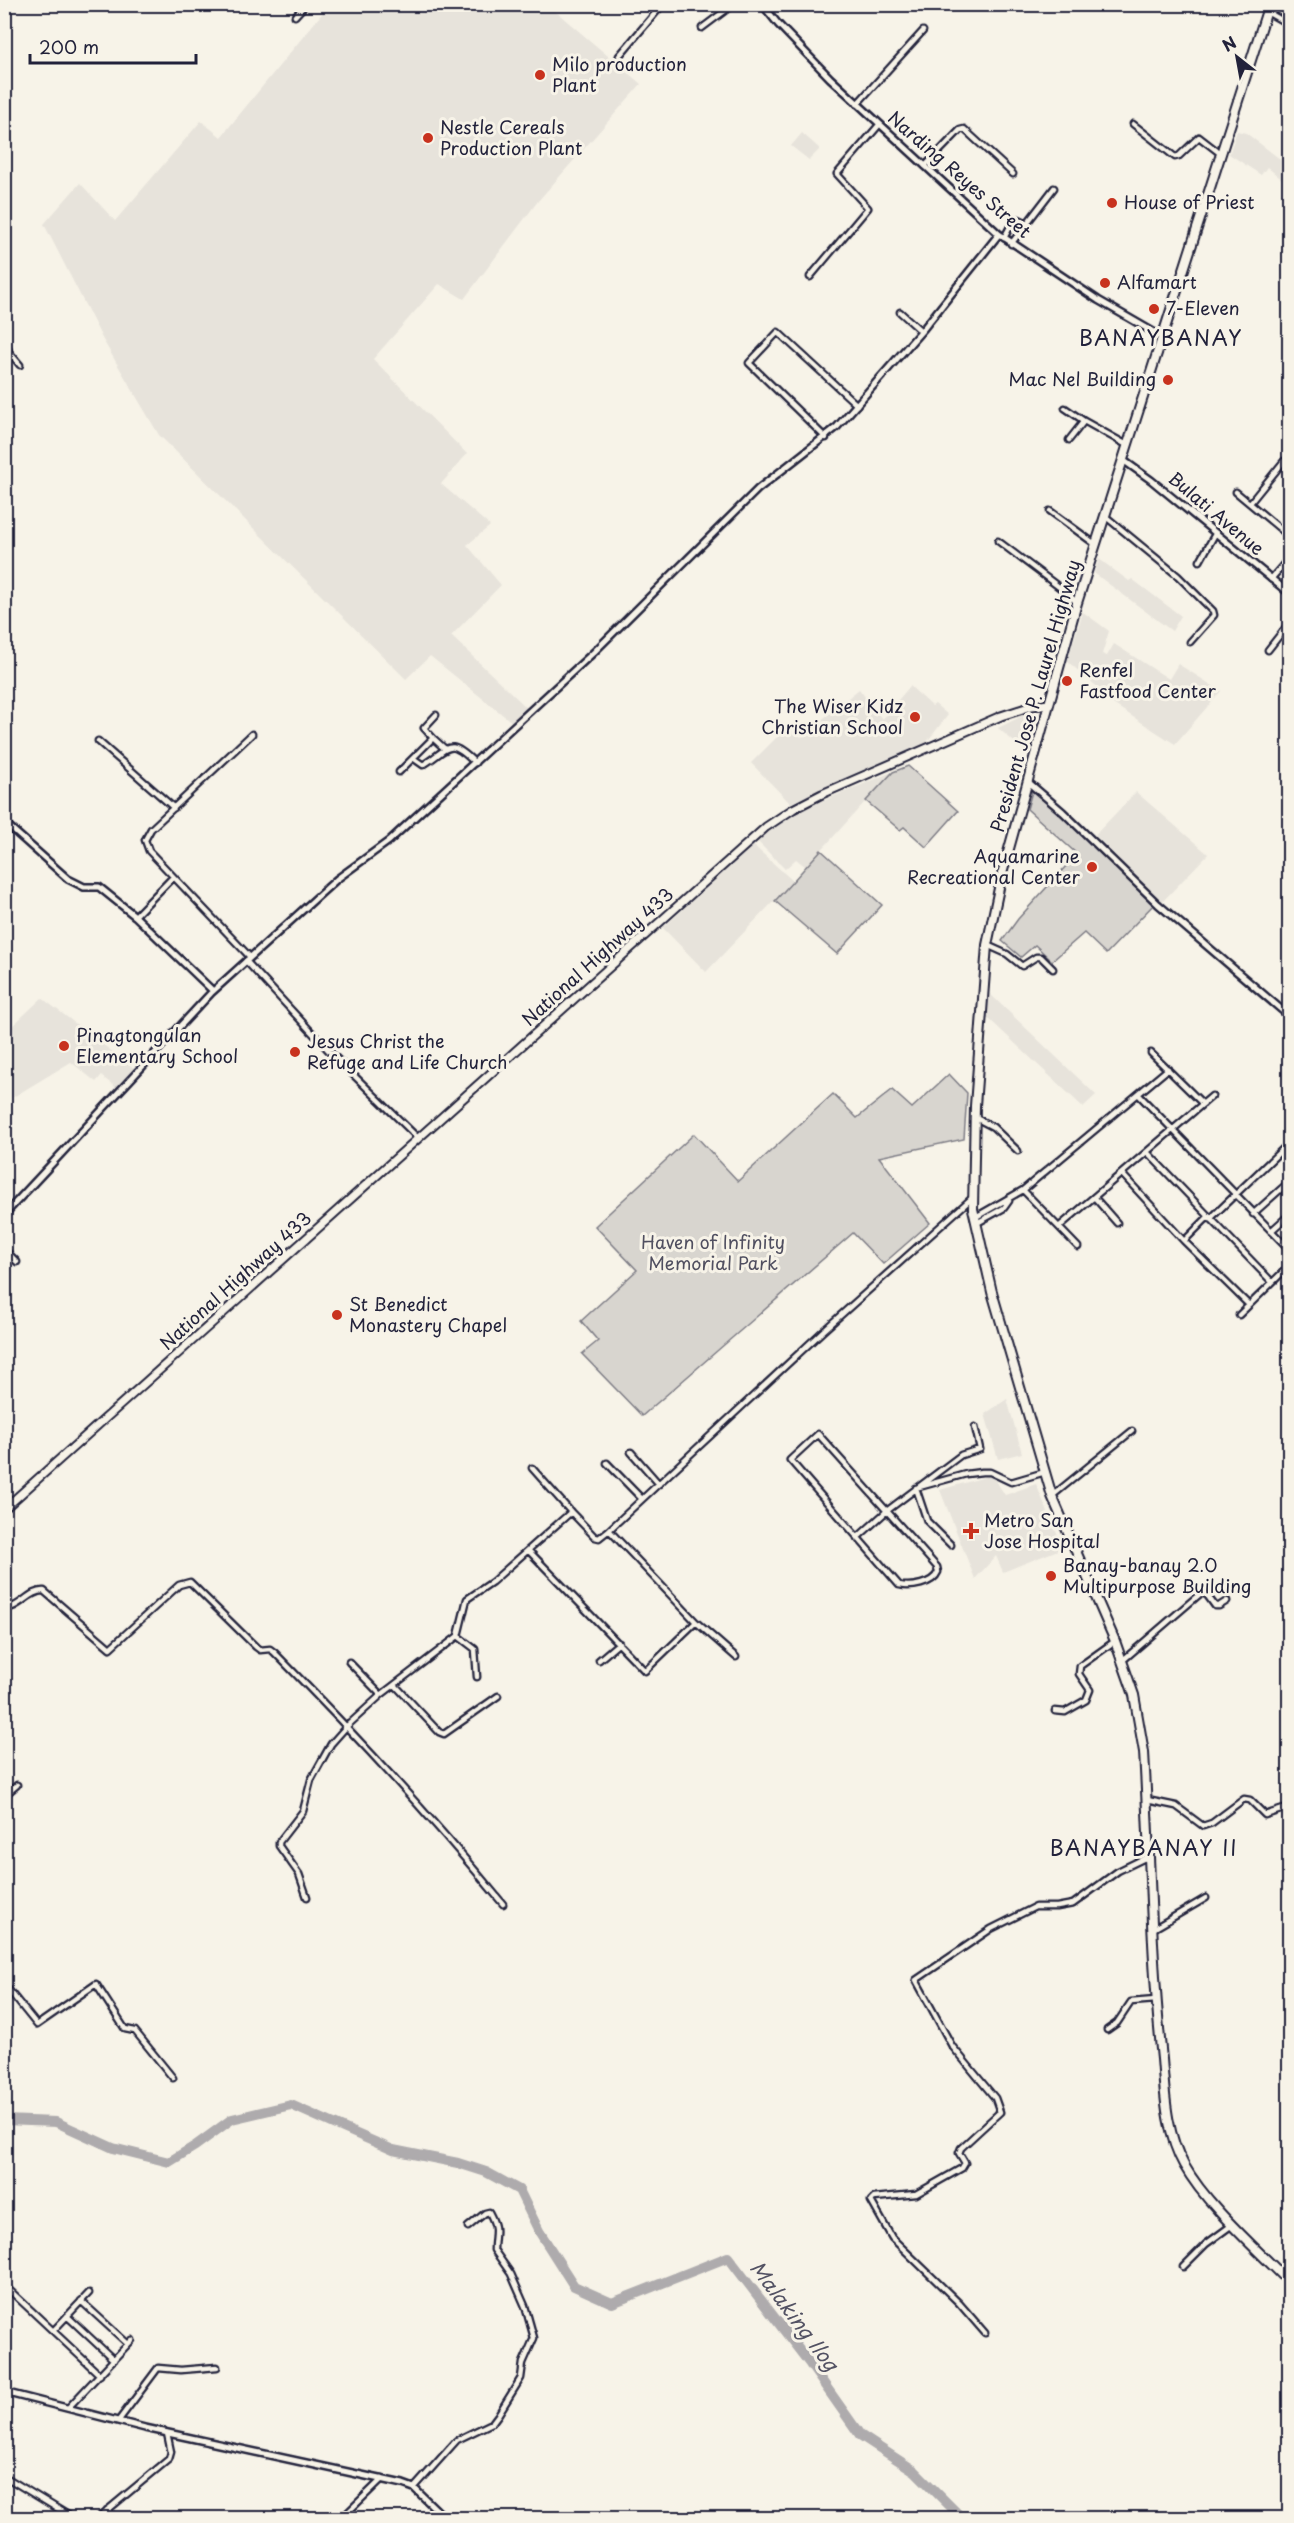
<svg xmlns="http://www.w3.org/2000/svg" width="1294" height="2523" font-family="'Playpen Sans',sans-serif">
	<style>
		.built { fill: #e7e3db }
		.green { fill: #d8d5cf; stroke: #7d7c85; stroke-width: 1.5 }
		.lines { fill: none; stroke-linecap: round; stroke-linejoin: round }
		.river { stroke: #aeabad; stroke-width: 10 }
		.minor-casing { stroke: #22223b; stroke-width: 9 }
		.tertiary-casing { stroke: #22223b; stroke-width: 10 }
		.primary-casing { stroke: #22223b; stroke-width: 11 }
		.trunk-casing { stroke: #22223b; stroke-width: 12 }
		.minor { stroke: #f7f3e8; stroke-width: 4.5 }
		.tertiary { stroke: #f7f3e8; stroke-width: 5 }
		.primary { stroke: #f7f3e8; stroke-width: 7 }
		.trunk { stroke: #f7f3e8; stroke-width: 8 }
		.poi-dot { fill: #c8321e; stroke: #f7f3e8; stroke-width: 2 }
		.labels { text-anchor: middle; stroke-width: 6; stroke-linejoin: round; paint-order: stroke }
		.poi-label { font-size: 18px; fill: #22223b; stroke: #f7f3e8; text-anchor: start }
		.street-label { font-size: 18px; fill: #22223b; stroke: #f7f3e8 }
		.park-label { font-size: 18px; fill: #504f60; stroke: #f7f3e8 }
		.water-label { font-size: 20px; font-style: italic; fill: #535263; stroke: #f7f3e8 }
		.quarter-label { font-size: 21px; letter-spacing: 1.5px; fill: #22223b; stroke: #f7f3e8 }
	</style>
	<rect width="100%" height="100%" fill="#f7f3e8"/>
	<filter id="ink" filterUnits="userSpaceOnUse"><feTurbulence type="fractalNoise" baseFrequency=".0167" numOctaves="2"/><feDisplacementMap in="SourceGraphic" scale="12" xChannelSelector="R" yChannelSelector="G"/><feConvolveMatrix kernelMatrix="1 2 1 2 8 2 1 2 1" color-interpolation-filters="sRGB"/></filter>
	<g filter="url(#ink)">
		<!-- built -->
		<path class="built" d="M329,5H548L641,84L538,201L464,299L439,284L373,359L467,454L441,484L490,526L467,545L501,585L451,636L527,708L513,723L430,656L406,679L159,435L103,340L44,224L80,183L115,221L201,121L221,137Z
			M1237,131L1246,133L1289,166V185L1267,167L1261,175L1229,154Z
			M802,133L820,149L809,160L791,146Z
			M1099,559L1129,581L1132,579L1181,616L1172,631L1094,573Z
			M1083,612L1109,631L1102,654L1107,656L1114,644L1169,679L1178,664L1221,691L1175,744L1099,695L1101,690L1067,661Z
			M910,686L932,706L935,704L948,715L926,743L790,803L751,763L788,726L801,737L859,689L882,719Z
			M1030,712H1035L1037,715L1026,749L1020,747L998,728Z
			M892,772L806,867L796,859L785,869L757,841L772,827L796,812Z
			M1136,792L1208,854L1162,902L1095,835Z
			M753,845L793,881L706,972L663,928Z
			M989,993L1096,1095L1083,1107L987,1017Z
			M42,998L135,1069L117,1088L101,1076L96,1082L71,1062L5,1102V1025L9,1029Z
			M1007,1399L1022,1453L998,1459L985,1414Z
			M992,1475L1005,1495L1036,1484L1063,1548L1003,1572L996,1556L975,1579L940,1490Z"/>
		<!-- green -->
		<path class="green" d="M908,766L958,811L926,847L904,827L900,830L866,801L893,772Z
			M1033,788L1156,902L1106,954L1084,933L1052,961L1035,945L1021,957L1002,941L1018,919L1077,854L1027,809Z
			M821,850L882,905L837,954L775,901Z
			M949,1074L967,1093L964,1139L879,1157L930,1223L883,1264L853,1233L642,1416L582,1354L598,1341L581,1321L637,1270L595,1226L694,1134L738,1181L833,1094L857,1118L892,1090L912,1108Z"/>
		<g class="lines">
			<!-- river -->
			<path class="river" d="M4,2120L56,2122L113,2148L169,2162L195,2146L232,2119L291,2105L393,2150L458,2163L486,2172L519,2190L539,2231L574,2286L612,2303L728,2257L810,2364L860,2435L915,2471L962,2518"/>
			<defs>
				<path id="minor" d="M1267,12L1290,25
					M295,16L306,4
					M702,28L734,4
					M619,56L663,4
					M857,104L923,31
					M1133,124L1175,157L1179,156L1199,137L1221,154
					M925,166L960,130L964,129L1013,174
					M1004,238L1011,225L1019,219L1028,223
					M1011,244L1054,188
					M810,277L868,208L837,174L879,125
					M900,312L921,331
					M4,337L9,352L20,365
					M1065,408L1084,421
					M826,438L749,363L778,332L857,405
					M1069,440L1084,421L1127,445
					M1236,492L1290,537
					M1250,503L1284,461
					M1050,511L1095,544
					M1105,516L1178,576L1213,611L1214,615L1190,642
					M998,541L1067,593L1077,603
					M1200,561L1215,534
					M1271,579L1290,557
					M1268,650L1290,622
					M433,738L424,728L436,715
					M98,741L174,808
					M413,758L423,765C449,749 448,736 475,763
					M399,772L433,738L445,749
					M135,916L173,877
					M987,945L1007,954L1022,966L1036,957H1041L1053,969
					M250,957L149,851L145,840L151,829L252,734
					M246,961L330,1052L418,1138
					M1151,1053L1203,1104
					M1138,1094L1290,1250
					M974,1117L993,1127L1018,1151
					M1147,1152L1272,1282
					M1122,1174L1184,1241L1248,1304
					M1023,1190L1078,1247
					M1095,1198L1117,1223
					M1253,1214L1290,1181
					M974,1218L1023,1190L1168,1069
					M1210,1219L1290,1142
					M977,1223L1004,1208L1009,1201
					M1060,1226L1212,1096
					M1271,1231L1290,1214
					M1184,1241L1208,1217
					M4,1249L17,1262
					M1239,1315L1290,1265
					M818,1434L937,1567L938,1572C933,1584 911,1588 899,1585L790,1460Z
					M631,1452L659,1484
					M607,1463L642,1499
					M532,1468L571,1512
					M919,1487L966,1474L982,1472H990L1011,1482L1045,1472
					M916,1488L927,1521L951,1545
					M1052,1496L1132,1431
					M857,1538L888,1510L961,1455L980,1449L975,1427
					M528,1550L645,1671L696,1622L609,1530L823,1331L972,1198
					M4,1600L12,1607C23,1603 32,1590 44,1591L110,1648L179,1585L190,1582L256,1647L260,1650L270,1649L274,1652C354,1733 431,1816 503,1904
					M696,1622L736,1657
					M458,1636L475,1649L477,1677
					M599,1660L619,1643
					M1122,1661L1201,1593L1207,1595L1215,1606H1219L1227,1601
					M349,1662L381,1695
					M395,1685L439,1732L444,1734L498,1696
					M1055,1711L1065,1712L1086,1700L1090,1690L1079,1674L1080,1666L1115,1641
					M4,1796L17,1785
					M1147,1800L1176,1806L1203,1826L1212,1823L1244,1799L1250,1800L1265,1815L1290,1807
					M307,1897L299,1874L279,1846V1842L303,1811L311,1780L331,1744L347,1726L381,1695L458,1636L467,1599L492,1582L571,1512L595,1537L599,1538L609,1530
					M1153,1929L1206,1898
					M4,1984L37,2025L96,1984L125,2029L135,2031L173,2078
					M1107,2030L1117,2023L1131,2002L1156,2000
					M1183,2267L1206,2244L1232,2225
					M4,2285L100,2375
					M81,2301L128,2344
					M67,2316L114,2360
					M54,2330L89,2293
					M985,2333L959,2303L892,2238L871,2201L874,2198L916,2194L962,2168L965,2163L959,2153L961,2148L1000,2112L995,2098L952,2046L916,1980L991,1929L1035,1907H1057L1073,1904L1118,1871L1149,1856
					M68,2408L132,2340
					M119,2420L158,2368L181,2370L217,2367
					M4,2476L73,2518
					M414,2488L457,2440L492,2423L498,2415L521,2378L523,2363L534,2338L525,2306L511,2274L494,2250C494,2231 499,2231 489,2212L485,2213L468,2227
					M107,2510L115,2518
					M98,2518L169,2459L171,2452L167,2433
					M342,2518L382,2479"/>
				<path id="tertiary" d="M762,4L778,24L830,78L999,234L1098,300L1162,337
					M1123,460L1151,480L1290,594
					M1028,782L1063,812L1158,904L1290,1017
					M4,822L68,879L84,887H99L135,916L213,991
					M4,1215L211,993L337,879L389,841L594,652L758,489L837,427L924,328L999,234
					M4,2392L145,2428L403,2484L414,2488L445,2518"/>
				<path id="primary" d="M4,1509L766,827L793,809L822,794L1001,716L1032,706L1049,704"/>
				<path id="trunk" d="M1269,4L1077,603L1002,874L987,945L975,1106L973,1209L992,1292L1052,1496L1115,1641L1134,1695L1144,1752C1150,1854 1151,1957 1162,2059C1165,2095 1166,2133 1184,2165C1207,2206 1257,2249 1290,2283"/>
			</defs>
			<!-- minor casing -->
			<use href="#minor" class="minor-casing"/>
			<!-- tertiary casing -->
			<use href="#tertiary" class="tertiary-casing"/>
			<!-- primary casing -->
			<use href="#primary" class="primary-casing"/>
			<!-- trunk casing -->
			<use href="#trunk" class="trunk-casing"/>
			<!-- minor -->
			<use href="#minor" class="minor"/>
			<!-- tertiary -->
			<use href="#tertiary" class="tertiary"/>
			<!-- primary -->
			<use href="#primary" class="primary"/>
			<!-- trunk -->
			<use href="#trunk" class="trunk"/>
		</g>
	</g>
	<!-- markers -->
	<g class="poi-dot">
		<circle cx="540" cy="75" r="6"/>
		<circle cx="428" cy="138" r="6"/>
		<circle cx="1112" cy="203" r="6"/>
		<circle cx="1105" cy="283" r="6"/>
		<circle cx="1154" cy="309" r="6"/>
		<circle cx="1168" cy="380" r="6"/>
		<circle cx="1067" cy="681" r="6"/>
		<circle cx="915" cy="717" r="6"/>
		<circle cx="1092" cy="867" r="6"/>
		<circle cx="64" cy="1046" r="6"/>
		<circle cx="295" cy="1052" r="6"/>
		<circle cx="337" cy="1315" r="6"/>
		<path d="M968 1522h6v6h6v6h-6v6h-6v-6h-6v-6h6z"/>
		<circle cx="1051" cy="1576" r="6"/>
	</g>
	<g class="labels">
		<!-- poi labels -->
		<g class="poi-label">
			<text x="552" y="71">Milo production<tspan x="552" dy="21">Plant</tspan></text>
			<text x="440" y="134">Nestle Cereals<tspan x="440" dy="21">Production Plant</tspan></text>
			<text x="1124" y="209">House of Priest</text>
			<text x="1117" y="289">Alfamart</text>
			<text x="1166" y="315">7-Eleven</text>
			<text x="1156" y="386" text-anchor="end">Mac Nel Building</text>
			<text x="1079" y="677">Renfel<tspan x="1079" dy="21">Fastfood Center</tspan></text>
			<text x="903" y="713" text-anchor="end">The Wiser Kidz<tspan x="903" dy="21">Christian School</tspan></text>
			<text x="1080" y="863" text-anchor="end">Aquamarine<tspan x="1080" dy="21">Recreational Center</tspan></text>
			<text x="76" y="1042">Pinagtongulan<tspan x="76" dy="21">Elementary School</tspan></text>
			<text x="307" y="1048">Jesus Christ the<tspan x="307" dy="21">Refuge and Life Church</tspan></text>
			<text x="349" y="1311">St Benedict<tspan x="349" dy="21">Monastery Chapel</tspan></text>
			<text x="984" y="1527">Metro San<tspan x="984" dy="21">Jose Hospital</tspan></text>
			<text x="1063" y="1572">Banay-banay 2.0<tspan x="1063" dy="21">Multipurpose Building</tspan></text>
		</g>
		<!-- street labels -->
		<g class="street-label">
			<text transform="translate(959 175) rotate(41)" y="6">Narding Reyes Street</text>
			<text transform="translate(1216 514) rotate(40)" y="6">Bulati Avenue</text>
			<text transform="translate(1036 696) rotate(-74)" y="6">President Jose P. Laurel Highway</text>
			<text transform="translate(598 957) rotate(-42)" y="6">National Highway 433</text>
			<text transform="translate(236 1281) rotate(-42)" y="6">National Highway 433</text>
		</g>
		<!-- park labels -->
		<g class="park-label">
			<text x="713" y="1249">Haven of Infinity<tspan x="713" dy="21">Memorial Park</tspan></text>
		</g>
		<!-- water labels -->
		<g class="water-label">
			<text transform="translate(794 2316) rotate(53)" y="7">Malaking Ilog</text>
		</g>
		<!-- quarter labels -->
		<g class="quarter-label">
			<text x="1161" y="346">BANAYBANAY</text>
			<text x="1144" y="1856">BANAYBANAY II</text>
		</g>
	</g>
	<!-- margin -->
	<rect width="1294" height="2523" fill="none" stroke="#f7f3e8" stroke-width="24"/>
	<rect x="12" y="12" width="1270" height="2499" fill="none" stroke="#22223b" stroke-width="2" filter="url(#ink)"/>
	<!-- north arrow -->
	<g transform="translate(1237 57) rotate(329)" stroke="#f7f3e8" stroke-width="4.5" paint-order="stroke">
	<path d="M0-4.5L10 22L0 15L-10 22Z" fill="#22223b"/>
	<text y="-9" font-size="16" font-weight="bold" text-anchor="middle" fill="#22223b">N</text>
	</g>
	<!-- scale -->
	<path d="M30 54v9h166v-9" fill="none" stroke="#22223b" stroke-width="3"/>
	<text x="39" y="54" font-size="18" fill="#22223b" stroke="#f7f3e8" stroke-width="4.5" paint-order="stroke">200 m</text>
</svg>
